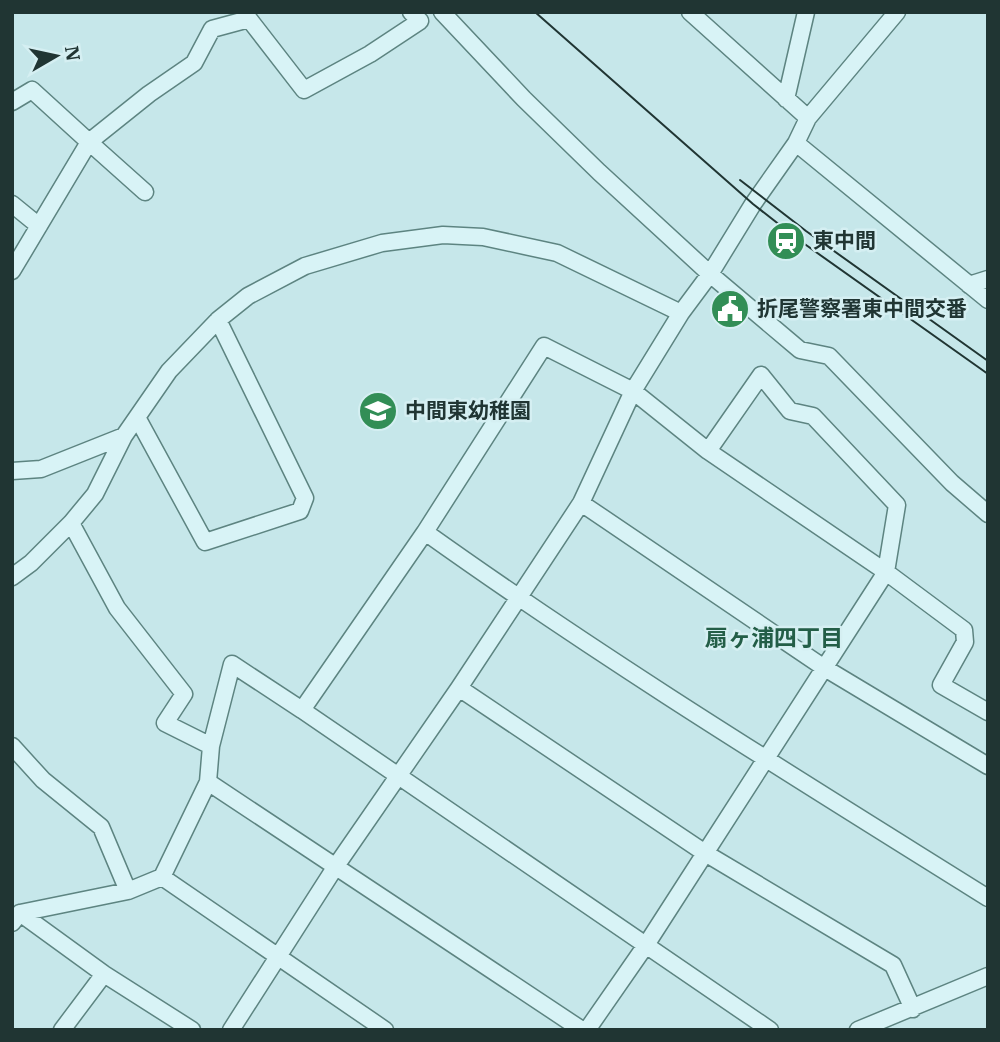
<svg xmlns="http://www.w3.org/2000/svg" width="1000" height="1042" font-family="'IBM Plex Serif','Noto Sans JP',serif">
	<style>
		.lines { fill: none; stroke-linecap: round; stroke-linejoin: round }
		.minor-casing { stroke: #5d8481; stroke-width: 19 }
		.minor { stroke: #d8f3f6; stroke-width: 16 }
		.tram { stroke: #203533; stroke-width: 2 }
		.labels { text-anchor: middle; stroke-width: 5; stroke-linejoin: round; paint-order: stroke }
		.poi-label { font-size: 21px; font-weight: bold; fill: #203533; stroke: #d5eff2; text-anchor: start }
		.neighbourhood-label { font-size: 23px; font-weight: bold; fill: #235e47; stroke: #d5eff2 }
	</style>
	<rect width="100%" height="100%" fill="#c6e7ea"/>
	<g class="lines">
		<defs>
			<path id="minor" d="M442,12L524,99L599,172L710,274L800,350L829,356L952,483L988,514
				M690,12L808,118
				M786,99L806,12
				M12,102L32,90L89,142L12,271
				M796,143L988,300
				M145,192L89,142L149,94L194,63L212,29L249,19L304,90L370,54L420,21L411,12
				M12,204L39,226
				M969,285L988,279
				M138,419L205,542L300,511L305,498L218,320
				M12,471L41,469L124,436
				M581,503L823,667L988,766
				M71,523L117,608L184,694L165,723L211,746
				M425,532C607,662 798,779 988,898
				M12,577L31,563L71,523L95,494L124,436L169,371L218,320L248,296L305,266L382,243L443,235L483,237L557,253L681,313
				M459,688L705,853L893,965L913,1009
				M302,710L770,1030
				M12,746L43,780L101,827L128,891
				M208,782L582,1030
				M162,877L385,1030
				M20,913L104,974L192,1030
				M12,923L20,913L128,891L162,877L208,782L211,746L232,664L302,710L425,532L544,346L633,391L708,451L886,572L964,630L965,642L941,685L988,712
				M62,1030L104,974
				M231,1030L336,866L459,688L581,503L633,391L681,313L710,274L753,204L796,143L808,118L897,12
				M587,1030L646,945L886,572L897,505L813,416L790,411L761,375L708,451
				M858,1030L988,976"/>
		</defs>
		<!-- minor casing -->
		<use href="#minor" class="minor-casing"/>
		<!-- minor -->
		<use href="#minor" class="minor"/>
		<!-- tram -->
		<path class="tram" d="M535,12L753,204L799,240L988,374
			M740,180L806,231L988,361"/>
	</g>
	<!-- icons -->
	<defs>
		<symbol id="station-disc" viewBox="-11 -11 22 22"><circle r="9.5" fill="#328e56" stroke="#d5eff2"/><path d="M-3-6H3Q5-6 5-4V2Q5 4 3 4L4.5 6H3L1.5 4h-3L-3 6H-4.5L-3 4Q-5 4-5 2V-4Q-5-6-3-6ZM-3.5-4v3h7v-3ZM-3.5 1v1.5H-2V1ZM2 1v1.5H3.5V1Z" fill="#fff"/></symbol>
		<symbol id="civic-disc" viewBox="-11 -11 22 22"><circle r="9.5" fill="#328e56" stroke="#d5eff2"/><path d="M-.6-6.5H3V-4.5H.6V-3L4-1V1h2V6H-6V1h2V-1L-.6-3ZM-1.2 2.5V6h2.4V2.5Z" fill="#fff"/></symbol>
		<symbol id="school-disc" viewBox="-11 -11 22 22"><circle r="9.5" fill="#328e56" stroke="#d5eff2"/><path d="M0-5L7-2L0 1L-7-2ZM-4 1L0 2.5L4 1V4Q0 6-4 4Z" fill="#fff"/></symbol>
	</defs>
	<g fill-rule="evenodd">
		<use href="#station-disc" x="764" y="219" width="44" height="44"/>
		<use href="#civic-disc" x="708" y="287" width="44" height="44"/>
		<use href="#school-disc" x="356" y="389" width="44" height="44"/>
	</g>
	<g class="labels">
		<!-- poi labels -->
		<g class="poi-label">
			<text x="813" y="248">東中間</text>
			<text x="757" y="316">折尾警察署東中間交番</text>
			<text x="405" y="418">中間東幼稚園</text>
		</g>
		<!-- neighbourhood labels -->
		<g class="neighbourhood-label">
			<text x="774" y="646">扇ヶ浦四丁目</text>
		</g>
	</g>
	<!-- border -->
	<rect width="1000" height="1042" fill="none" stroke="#203533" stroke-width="28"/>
	<!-- north arrow -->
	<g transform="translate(56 56) rotate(81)" stroke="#d5eff2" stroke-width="5" paint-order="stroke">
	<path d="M0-5L12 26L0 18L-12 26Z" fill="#203533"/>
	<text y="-10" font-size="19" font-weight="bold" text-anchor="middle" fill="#203533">N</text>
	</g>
</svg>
